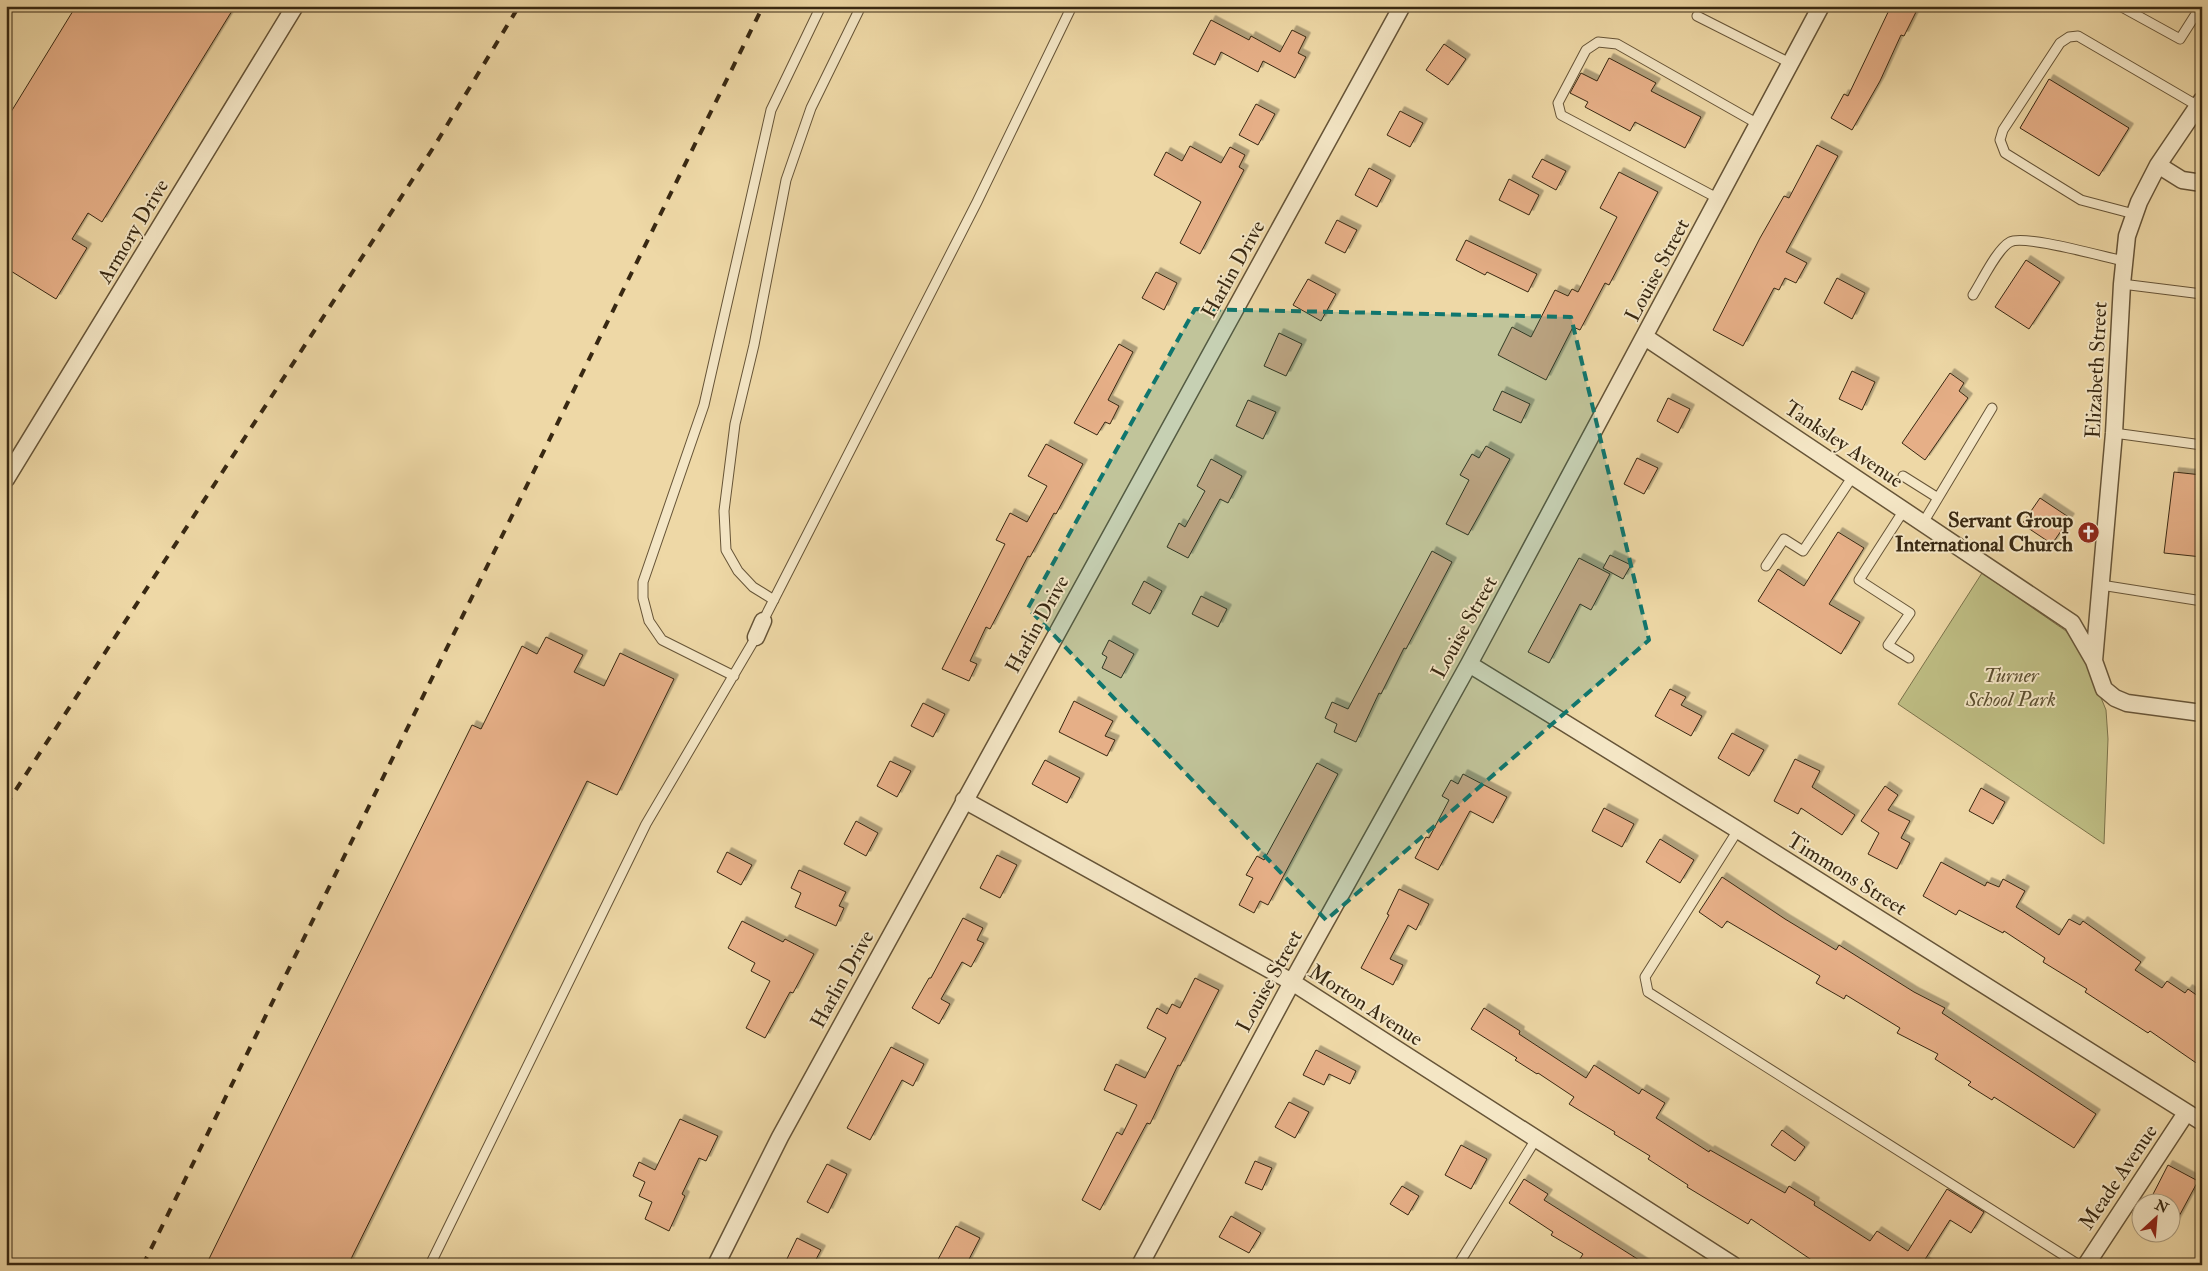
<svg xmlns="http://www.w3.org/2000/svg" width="2208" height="1271" font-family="'IM FELL Double Pica',serif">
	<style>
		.green { fill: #bebd83; stroke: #7b724a }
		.building { fill: #e6af87; stroke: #382812; filter: url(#shadow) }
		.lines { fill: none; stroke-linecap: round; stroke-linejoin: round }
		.lane-casing { stroke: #665437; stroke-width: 11 }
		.street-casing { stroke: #665437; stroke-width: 19 }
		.lane { stroke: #f4e6c5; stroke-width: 9 }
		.street { stroke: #f4e6c5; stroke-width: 16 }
		.rail { stroke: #382812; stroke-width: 4; stroke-dasharray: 9 9; stroke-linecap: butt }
		.marked { fill: #0f766e; fill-opacity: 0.2; stroke: #0f766e; stroke-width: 4; stroke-dasharray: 10 6; stroke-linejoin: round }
		.labels { text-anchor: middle; stroke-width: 4; stroke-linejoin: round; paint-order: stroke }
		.street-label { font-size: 21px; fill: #382812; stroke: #f4e6c5 }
		.poi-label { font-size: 21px; font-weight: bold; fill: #382812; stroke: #f4e6c5; text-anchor: end }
		.park-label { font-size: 21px; font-style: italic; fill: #5a4d2e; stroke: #f4e6c5 }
	</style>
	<defs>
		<filter id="shadow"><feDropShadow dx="4.5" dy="-4.5" stdDeviation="0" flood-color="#0004"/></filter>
	</defs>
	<rect width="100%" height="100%" fill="#eed8a6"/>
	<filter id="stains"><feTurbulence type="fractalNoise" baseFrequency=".004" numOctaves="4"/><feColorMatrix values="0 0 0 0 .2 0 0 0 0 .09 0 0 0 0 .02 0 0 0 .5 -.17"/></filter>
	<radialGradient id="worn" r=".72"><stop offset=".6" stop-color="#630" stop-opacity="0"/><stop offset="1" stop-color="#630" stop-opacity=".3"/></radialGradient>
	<!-- green -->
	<path class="green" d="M1982,573L2066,631L2078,646L2091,673L2106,710L2108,739L2104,844L1898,704Z"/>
	<!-- building -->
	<path class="building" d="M76,6H235L102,222L88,213L72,239L87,248L56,299L6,268V120Z
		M1891,6H1919L1904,36L1901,35L1880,81L1852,130L1831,118L1844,94L1848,96Z
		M1211,20L1249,40L1251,36L1280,52L1292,30L1306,37L1298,53L1306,57L1295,78L1263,61L1258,72L1221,52L1215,65L1193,54Z
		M1444,44L1466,59L1448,85L1426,70Z
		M1609,58L1656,83L1651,91L1701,117L1685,148L1635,122L1630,131L1585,107L1588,102L1570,93L1581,73L1597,81Z
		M2049,79L2129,128L2099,176L2020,128Z
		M1256,104L1275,114L1258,145L1239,135Z
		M1400,111L1423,123L1410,147L1387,135Z
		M1817,145L1838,156L1786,252L1807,263L1796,283L1785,278L1779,290L1774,288L1743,346L1713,330L1760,238L1784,196L1789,198Z
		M1190,146L1221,163L1230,147L1245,155L1239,167L1244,170L1200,254L1180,243L1201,202L1154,175L1166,152L1182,161Z
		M1542,159L1566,171L1556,190L1532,177Z
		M1369,168L1391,180L1377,207L1355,195Z
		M1619,172L1658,192L1609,285L1605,283L1580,330L1573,327L1546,380L1498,355L1512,327L1531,337L1555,290L1568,296L1572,289L1578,292L1617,217L1600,208Z
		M1509,179L1539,195L1529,215L1499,200Z
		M1337,220L1357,230L1345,253L1325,243Z
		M1466,240L1537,274L1528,292L1487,272L1485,275L1456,260Z
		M2026,260L2060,282L2029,329L1995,307Z
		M1156,272L1177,283L1164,310L1142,298Z
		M1837,278L1865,293L1852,319L1824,303Z
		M1308,279L1336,294L1321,321L1293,305Z
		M1279,333L1302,344L1286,376L1264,366Z
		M1119,344L1133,352L1108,400L1119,406L1110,424L1105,422L1097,435L1074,423Z
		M1852,371L1875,382L1862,410L1839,399Z
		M1950,373L1964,383L1959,391L1968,398L1925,460L1902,443Z
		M1502,391L1530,404L1521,423L1493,410Z
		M1668,398L1690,409L1678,433L1657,421Z
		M1248,400L1276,412L1263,439L1236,426Z
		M1046,444L1083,464L1056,514L1054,513L1030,557L1028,556L990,629L986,627L970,661L977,664L969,681L942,669L1005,544L996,540L1010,513L1027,522L1047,486L1028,476Z
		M1486,446L1510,459L1468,535L1446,524L1469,480L1460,475L1472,454L1479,458Z
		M1637,458L1658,468L1644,494L1624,484Z
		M1211,459L1242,476L1228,503L1220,499L1188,558L1167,547L1179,523L1185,527L1205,491L1197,486Z
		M2174,472L2202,475V557L2164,553Z
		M2040,498L2070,518L2052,544L2022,524Z
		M1838,532L1864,548L1829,604L1860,622L1841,654L1758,601L1778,569L1804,586Z
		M1432,551L1452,562L1406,649L1404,648L1381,694L1379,693L1356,742L1334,732L1337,724L1325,718L1332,702L1348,709Z
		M1610,555L1631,565L1623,579L1603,568Z
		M1579,558L1610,574L1591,610L1580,604L1549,663L1528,652Z
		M1144,581L1162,591L1150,614L1132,604Z
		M1201,596L1227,609L1218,627L1192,614Z
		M546,637L583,655L574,672L604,686L620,653L674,679L617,795L587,781L348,1265H206L472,725L481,729L522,646L537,654Z
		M1109,640L1134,654L1121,678L1102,668L1107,657L1102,654Z
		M1670,689L1686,697L1681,705L1702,716L1691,736L1655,716Z
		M1074,701L1113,721L1105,736L1115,740L1107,756L1059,732Z
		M923,703L945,714L933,737L911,726Z
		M1732,733L1764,750L1749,776L1718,758Z
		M1795,759L1820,771L1812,787L1855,815L1842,835L1801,808L1798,814L1774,801Z
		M1045,760L1080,778L1067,803L1032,784Z
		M890,761L911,771L897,797L877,786Z
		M1317,763L1338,774L1268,905L1260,901L1254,913L1239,905L1253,878L1246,875L1257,856L1264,860Z
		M1463,774L1507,797L1493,823L1470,811L1438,870L1415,858L1426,837L1429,838L1449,800L1442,796L1451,780L1458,784Z
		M1885,786L1898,795L1888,810L1910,821L1901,838L1910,843L1897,869L1868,854L1879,833L1861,821Z
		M1981,788L2005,802L1993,824L1969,811Z
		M1604,808L1634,824L1622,847L1592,831Z
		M856,821L878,833L866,856L844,844Z
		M1660,839L1694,860L1680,883L1646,862Z
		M727,852L752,865L741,885L717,872Z
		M997,855L1017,865L1000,898L980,888Z
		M1941,862L1985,886L1987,882L1999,887L2003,879L2025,891L2016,907L2059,935L2069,919L2080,925L2083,921L2141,962L2135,970L2162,988L2167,981L2185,993L2188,989L2202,999V1067L2150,1031L2148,1033L2085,992L2087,989L2043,962L2045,958L2004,931L2003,933L1959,910L1956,915L1923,896Z
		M799,870L846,892L839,906L844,908L836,926L795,907L801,893L791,888Z
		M1722,877L1785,919L1836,950L1839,945L1914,992L1945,1008L1942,1013L2096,1114L2074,1148L1994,1097L1992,1100L1968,1085L1971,1082L1935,1059L1938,1054L1897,1033L1900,1028L1846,995L1844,999L1816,983L1820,976L1727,921L1722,928L1699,912Z
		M1399,889L1429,904L1416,930L1408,925L1390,959L1403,965L1393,985L1361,968L1389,915L1387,914Z
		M963,918L983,928L977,940L984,943L971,967L962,962L941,999L950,1004L939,1024L912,1008L929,978H931Z
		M742,921L783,942L785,939L814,954L793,993L790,992L765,1038L746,1028L770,981L751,971L755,963L728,948Z
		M1195,978L1219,990L1180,1066L1178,1065L1150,1124L1147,1123L1100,1210L1082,1200L1117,1132L1122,1135L1137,1105L1104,1090L1116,1064L1145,1078L1166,1038L1147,1028L1157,1008L1167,1014L1172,1004L1180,1008Z
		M1484,1008L1520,1031L1519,1034L1586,1078L1594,1065L1639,1094L1642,1089L1665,1103L1656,1118L1709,1152L1710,1150L1785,1193L1789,1186L1815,1202L1814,1205L1870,1241L1877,1231L1908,1251L1947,1189L1984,1212L1971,1233L1950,1220L1924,1261L1929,1265H1819L1751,1219L1748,1224L1687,1187L1688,1185L1648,1159L1650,1156L1614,1134L1615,1132L1569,1104L1574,1097L1538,1073L1537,1074L1515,1060L1517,1058L1471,1029Z
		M891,1047L924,1064L913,1086L902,1080L870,1140L847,1128Z
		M1316,1050L1356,1071L1350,1084L1329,1074L1324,1085L1303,1075Z
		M1289,1102L1309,1112L1295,1138L1275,1127Z
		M680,1119L718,1136L706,1161L699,1158L682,1194L685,1196L669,1231L645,1219L652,1202L639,1196L645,1182L633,1176L639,1162L655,1170Z
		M1782,1130L1805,1147L1795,1161L1771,1145Z
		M1461,1145L1487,1159L1471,1189L1445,1175Z
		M1255,1161L1272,1168L1262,1190L1245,1183Z
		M827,1164L847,1174L828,1213L807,1202Z
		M2168,1165L2198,1181L2170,1233V1204H2148Z
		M1524,1179L1548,1194L1544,1200L1647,1265H1576L1583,1254L1551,1235L1553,1232L1509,1203Z
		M1402,1186L1419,1196L1408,1215L1390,1204Z
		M1231,1216L1261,1233L1249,1253L1219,1237Z
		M956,1226L980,1238L966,1265H935Z
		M797,1238L821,1250L813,1265H784Z"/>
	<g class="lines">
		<defs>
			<path id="lane" d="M2120,6L2180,39L2201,6
				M1697,16L1790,63
				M1719,199L1561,115L1558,103L1586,50L1598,42L1617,44L1758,124
				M2134,214L2081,200L2005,153L2000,140L2003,130L2060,43L2069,37L2078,36L2198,106
				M2122,284L2202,294
				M1973,295C1982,281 1997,249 2010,242C2024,234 2104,257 2124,261
				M2114,433L2202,445
				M1903,476L1938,498
				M1904,510L1859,580L1910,613L1888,645L1909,658
				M1923,523L1992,408
				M1766,566L1784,539L1803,551L1853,476
				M2101,585L2202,601
				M774,600L753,587L738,571L726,550L724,511L735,424L754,345L786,180L811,108L861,6
				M763,621L977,202L1072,6
				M734,676L662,640L649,621L643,598V582L704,405L771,110L821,6
				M1738,830L1645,977L1648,992L2079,1265
				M430,1265L646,824L756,637
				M1458,1265L1536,1139"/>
			<path id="street" d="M2158,165L2182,180L2202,183
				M1645,337L2072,623L2094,661L2104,689L2115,698L2127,703L2202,713
				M6,479L295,6
				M756,637L763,621
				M2094,661L2114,433L2122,284L2127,236L2139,202L2158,165L2202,100
				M1469,664L1738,830L2202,1122
				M964,800L1292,982L1733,1265
				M716,1265L780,1137L1402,6
				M1140,1265L1292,982L1469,664L1821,6
				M2086,1265L2186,1113"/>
		</defs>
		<!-- lane casing -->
		<use href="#lane" class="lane-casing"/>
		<!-- street casing -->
		<use href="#street" class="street-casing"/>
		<!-- lane -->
		<use href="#lane" class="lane"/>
		<!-- street -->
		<use href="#street" class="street"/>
		<!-- rail -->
		<path class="rail" d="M6,805L435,145L519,6
			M143,1265L763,6"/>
	</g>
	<!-- marked area -->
	<path class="marked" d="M1195,309L1571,317L1649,640L1326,920L1028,608Z"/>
	<!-- icons -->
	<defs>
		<symbol id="church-disc" viewBox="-11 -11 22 22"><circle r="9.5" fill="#8f2418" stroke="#f4e6c5"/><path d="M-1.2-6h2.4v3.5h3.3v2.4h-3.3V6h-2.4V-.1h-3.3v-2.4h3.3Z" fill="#fff"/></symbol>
	</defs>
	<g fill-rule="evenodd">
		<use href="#church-disc" x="2076" y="520" width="25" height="25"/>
	</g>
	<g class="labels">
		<!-- street labels -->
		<g class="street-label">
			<text transform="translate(133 231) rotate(-59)" y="7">Armory Drive</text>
			<text transform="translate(1233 269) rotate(-61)" y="7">Harlin Drive</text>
			<text transform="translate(1657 270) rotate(-62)" y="7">Louise Street</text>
			<text transform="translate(2096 370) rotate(-87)" y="7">Elizabeth Street</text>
			<text transform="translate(1844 444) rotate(34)" y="7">Tanksley Avenue</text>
			<text transform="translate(1037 624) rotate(-61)" y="7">Harlin Drive</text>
			<text transform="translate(1464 627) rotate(-61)" y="7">Louise Street</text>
			<text transform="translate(1847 874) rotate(32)" y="7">Timmons Street</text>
			<text transform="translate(842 979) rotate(-61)" y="7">Harlin Drive</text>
			<text transform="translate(1269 981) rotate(-61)" y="7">Louise Street</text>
			<text transform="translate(1366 1005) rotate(33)" y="7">Morton Avenue</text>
			<text transform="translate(2118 1177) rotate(-56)" y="7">Meade Avenue</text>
		</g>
		<!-- poi labels -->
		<g class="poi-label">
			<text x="2073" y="527">Servant Group<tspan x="2073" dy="24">International Church</tspan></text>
		</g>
		<!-- park labels -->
		<g class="park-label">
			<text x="2011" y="682">Turner<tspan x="2011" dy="24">School Park</tspan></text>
		</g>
	</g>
	<!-- margin -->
	<rect width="2208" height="1271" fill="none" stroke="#eed8a6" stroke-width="25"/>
	<rect x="8" y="8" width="2193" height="1256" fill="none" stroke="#382812" stroke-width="2.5"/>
	<rect x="12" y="12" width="2183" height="1246" fill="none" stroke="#382812"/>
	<!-- north arrow -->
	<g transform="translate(2156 1218) rotate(26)"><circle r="24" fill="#f4e6c5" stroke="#a99a7d"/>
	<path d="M0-4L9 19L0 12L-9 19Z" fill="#8f2418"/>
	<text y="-8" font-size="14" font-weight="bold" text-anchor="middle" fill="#382812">N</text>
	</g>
	<rect width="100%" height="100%" filter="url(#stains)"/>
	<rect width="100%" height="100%" fill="url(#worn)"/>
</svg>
